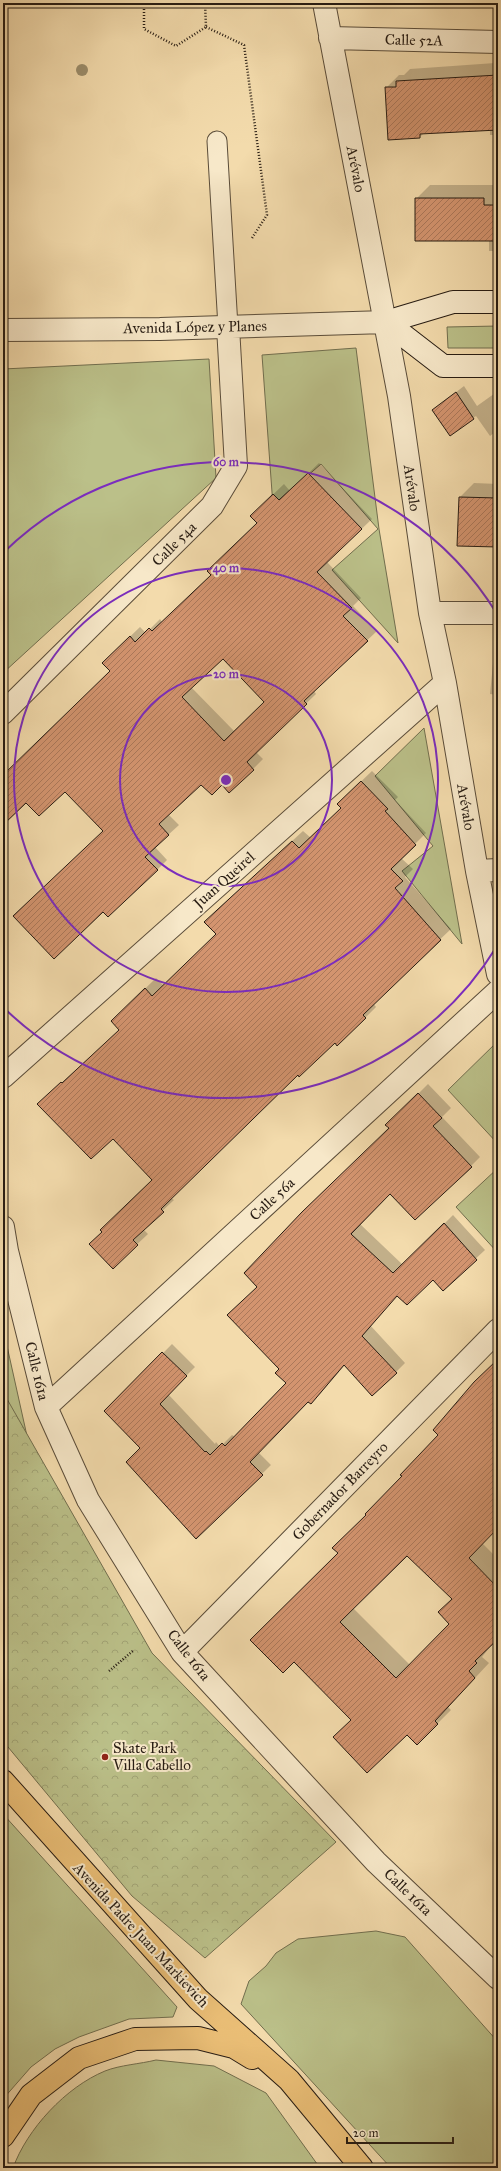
<svg xmlns="http://www.w3.org/2000/svg" width="501" height="2171" font-family="'IM FELL Great Primer',serif">
	<style>
		.green { fill: #bbc089; stroke: #716e4e }
		.forest { fill: url(#forest-crowns); stroke: #716e4e }
		.shadow { fill: #0003; fill-rule: evenodd }
		.building { fill: url(#building-hatch); stroke: #271c13; fill-rule: evenodd }
		.lines { fill: none; stroke-linecap: round; stroke-linejoin: round }
		.service-casing { stroke: #5a4c39; stroke-width: 21 }
		.minor-casing { stroke: #5a4c39; stroke-width: 24 }
		.secondary-casing { stroke: #271c13; stroke-width: 24 }
		.primary-casing { stroke: #271c13; stroke-width: 24 }
		.path { stroke: #271c13; stroke-width: 2.5; stroke-dasharray: 1 2; stroke-linecap: butt }
		.service { stroke: #f7e8c9; stroke-width: 19 }
		.minor { stroke: #f7e8c9; stroke-width: 22 }
		.secondary { stroke: #f7e8c9; stroke-width: 22 }
		.primary { stroke: #eabe76; stroke-width: 22 }
		.tree { fill: #9b8d6b }
		.ring { fill: none; stroke: #7b2cbf; stroke-width: 2 }
		.poi-dot { fill: #8f2418; stroke: #f7e8c9; stroke-width: 1.5 }
		.labels { text-anchor: middle; stroke-width: 4; stroke-linejoin: round; paint-order: stroke }
		.street-label { font-size: 15px; fill: #271c13; stroke: #f7e8c9 }
		.poi-label { font-size: 15px; fill: #271c13; stroke: #f7e8c9; text-anchor: start }
		.centre { fill: #7b2cbf; stroke: #f7e8c9; stroke-width: 2 }
		.ring-label { font-size: 12px; text-anchor: middle; font-weight: bold; fill: #7b2cbf; stroke: #f7e8c9; stroke-width: 4; stroke-linejoin: round; paint-order: stroke }
	</style>
	<defs>
		<pattern id="forest-crowns" width="20" height="18" patternUnits="userSpaceOnUse"><rect width="20" height="18" fill="#bbc089"/><path d="M2 6a3 3 0 1 1 6 0M12 15a3 3 0 1 1 6 0" fill="none" stroke="#a1a475"/></pattern>
		<pattern id="building-hatch" width="6" height="6" patternUnits="userSpaceOnUse"><rect width="6" height="6" fill="#d3946f"/><path d="M-1 1l2-2M0 6l6-6M5 7l2-2" fill="none" stroke="#ab785a"/></pattern>
	</defs>
	<rect width="100%" height="100%" fill="#f3dbac"/>
	<filter id="stains"><feTurbulence type="fractalNoise" baseFrequency=".005" numOctaves="4"/><feColorMatrix values="0 0 0 0 .2 0 0 0 0 .09 0 0 0 0 .02 0 0 0 .5 -.17"/></filter>
	<radialGradient id="worn" r=".72"><stop offset=".6" stop-color="#630" stop-opacity="0"/><stop offset="1" stop-color="#630" stop-opacity=".3"/></radialGradient>
	<!-- green -->
	<path class="green" d="M498,326V348H448L447,327Z
		M356,348L379,529L398,643L332,570L378,529L321,464L273,506L262,355Z
		M209,359L216,478L3,673V369Z
		M424,728L462,944L402,871L433,846L375,776Z
		M498,1041V1144L448,1090Z
		M498,1168V1253L456,1207Z
		M3,1328L27,1436L3,1445Z
		M3,1814L177,2007L173,2017L129,2019L79,2037L55,2049L31,2067L3,2099Z
		M376,1931L405,1937L498,2042V2168H391L241,2004L249,1981L266,1966L276,1953L298,1939Z
		M156,2060L214,2066L266,2093L320,2168H13C27,2129 66,2087 105,2071C120,2065 140,2064 156,2060Z"/>
	<!-- forest -->
	<path class="forest" d="M7,1399L152,1653L336,1842L205,1958L132,1896L3,1741V1401Z"/>
	<!-- shadow -->
	<path class="shadow" d="M498,61V135H490V130L424,133L420,137L386,88L399,75H404L410,69L495,63Z
		M430,185H498V251H489V240L416,199Z
		M464,386L477,406L498,391V430L490,436L476,416L473,418L433,410Z
		M319,463L372,519L327,562L361,598L353,606L377,631L314,691L316,694L256,752L263,759L253,769L222,784L201,783L168,814L179,825L155,847L167,860L157,870L103,910L104,831L65,790L3,809V775L111,671L113,653L140,627L146,633L160,619L162,622L212,575L258,523L261,506L284,484L290,491ZM223,657L266,702L235,732L191,687Z
		M474,483L498,484V546L460,497Z
		M498,649V695L490,694L494,653Z
		M372,771L398,797L395,800L426,833L401,858L413,869L405,877L451,929L373,1003L376,1007L366,1017L337,1044L335,1042L298,1074L171,1198L174,1200L143,1229L148,1234L113,1267L153,1180L113,1138L39,1104L120,1029L112,1021L156,978L164,986L217,934L216,911L303,831L311,838L342,808L349,793Z
		M428,1084L451,1108L442,1117L480,1157L471,1166L391,1192L360,1224L403,1265L453,1215L485,1250L443,1289L434,1279L397,1295L370,1325L405,1363L396,1372L345,1365L320,1394L308,1400L259,1453L271,1465L197,1538L141,1448L106,1411L172,1344L195,1367L168,1394L215,1444L216,1442L220,1447L232,1435L235,1437L288,1383L280,1369L259,1286L390,1128L387,1125Z
		M498,1360V1527L482,1543L498,1559V1637L482,1657L489,1663L448,1707L451,1710L437,1724L407,1734L353,1719L294,1661L339,1553L367,1515L439,1435ZM407,1554L453,1599L450,1624L410,1665L353,1608Z"/>
	<!-- building -->
	<path class="building" d="M498,75V130L420,134V138L388,140L385,87H396V81Z
		M415,198H484V205H498V241H415Z
		M456,392L474,419L450,436L432,410Z
		M308,473L362,529L317,572L352,608L343,616L368,641L304,701L307,704L247,762L254,770L229,793L222,785L212,795L201,785L159,824L169,835L145,857L158,870L108,917L103,912L54,959L13,916L103,831L65,792L39,816L26,803L3,825V775L110,671L102,663L130,636L135,642L149,628L152,631L211,575L207,571L257,523L250,516L273,494L279,500ZM223,659L264,702L224,741L182,697Z
		M459,497L498,498V547L457,546Z
		M361,781L388,809L385,811L416,845L391,869L403,881L395,888L441,940L363,1015L366,1018L337,1046L335,1043L299,1077L298,1075L161,1209L164,1212L133,1240L138,1245L113,1269L89,1244L102,1232L100,1230L152,1180L113,1139L91,1159L37,1104L61,1082L62,1083L119,1030L111,1021L145,988L152,996L216,934L204,922L292,841L299,848L341,808L337,804Z
		M418,1093L442,1118L433,1126L472,1167L415,1220L390,1194L351,1234L393,1273L444,1223L477,1260L443,1291L433,1280L407,1305L397,1296L362,1336L397,1373L372,1396L344,1365L311,1404L308,1402L250,1462L263,1475L196,1539L126,1462L140,1448L104,1411L162,1352L187,1376L160,1404L205,1452L206,1451L210,1455L222,1443L225,1446L286,1383L275,1373L279,1369L227,1315L257,1287L244,1273L302,1212L389,1128L385,1125Z
		M498,1359V1528L469,1558L498,1588V1639L475,1661L477,1663L469,1671L475,1678L435,1721L438,1724L417,1745L407,1735L367,1773L333,1737L351,1720L294,1662L283,1673L250,1640L338,1553L332,1548L366,1515L365,1514L402,1476L400,1475L438,1435L433,1430L474,1382ZM407,1556L452,1599L438,1612L449,1624L396,1678L340,1622Z"/>
	<g class="lines">
		<defs>
			<path id="service" d="M217,141L228,327"/>
			<path id="minor" d="M324,3L399,396L430,613L445,683L477,871L498,974
				M330,38L498,42
				M3,330L160,329L386,322
				M430,613H498
				M3,713L212,506L236,466L228,327
				M477,871L498,870
				M3,1077L445,683
				M3,1227L7,1251L46,1407L88,1500L182,1652L376,1862L498,1978
				M46,1407L498,991
				M182,1652L498,1330"/>
			<path id="secondary" d="M386,322L443,366H498
				M386,322L453,302H498"/>
			<path id="primary" d="M3,1781L198,1999L289,2080L362,2168
				M3,2136L31,2095L79,2058L135,2039L198,2038L234,2047L252,2058"/>
		</defs>
		<!-- service casing -->
		<use href="#service" class="service-casing"/>
		<!-- minor casing -->
		<use href="#minor" class="minor-casing"/>
		<!-- secondary casing -->
		<use href="#secondary" class="secondary-casing"/>
		<!-- primary casing -->
		<use href="#primary" class="primary-casing"/>
		<!-- path -->
		<path class="path" d="M144,3V29L176,46L206,27L205,3
			M206,27L244,45L267,215L252,238
			M109,1671L134,1650"/>
		<!-- service -->
		<use href="#service" class="service"/>
		<!-- minor -->
		<use href="#minor" class="minor"/>
		<!-- secondary -->
		<use href="#secondary" class="secondary"/>
		<!-- primary -->
		<use href="#primary" class="primary"/>
	</g>
	<!-- trees -->
	<circle class="tree" cx="82" cy="70" r="6"/>
	<!-- distance rings -->
	<g class="ring">
		<circle cx="226" cy="780" r="106"/>
		<circle cx="226" cy="780" r="212"/>
		<path d="M497 946A318 318 0 0 1 3 1007M3 553A318 318 0 0 1 497 614"/>
	</g>
	<!-- markers -->
	<circle class="poi-dot" cx="105" cy="1757" r="4"/>
	<g class="labels">
		<!-- street labels -->
		<g class="street-label">
			<text transform="translate(414 40) rotate(1)" y="5">Calle 52A</text>
			<text transform="translate(356 169) rotate(79)" y="5">Arévalo</text>
			<text transform="translate(195 327) rotate(-1)" y="5">Avenida López y Planes</text>
			<text transform="translate(412 488) rotate(82)" y="5">Arévalo</text>
			<text transform="translate(174 544) rotate(-45)" y="5">Calle 54a</text>
			<text transform="translate(466 807) rotate(80)" y="5">Arévalo</text>
			<text transform="translate(224 880) rotate(-42)" y="5">Juan Queirel</text>
			<text transform="translate(272 1199) rotate(-43)" y="5">Calle 56a</text>
			<text transform="translate(37 1371) rotate(76)" y="5">Calle 161a</text>
			<text transform="translate(340 1491) rotate(-46)" y="5">Gobernador Barreyro</text>
			<text transform="translate(189 1655) rotate(52)" y="5">Calle 161a</text>
			<text transform="translate(408 1892) rotate(44)" y="5">Calle 161a</text>
			<text transform="translate(141 1935) rotate(47)" y="5">Avenida Padre Juan Markievich</text>
		</g>
		<!-- poi labels -->
		<g class="poi-label">
			<text x="113" y="1753">Skate Park<tspan x="113" dy="17">Villa Cabello</tspan></text>
		</g>
	</g>
	<circle cx="226" cy="780" r="6" class="centre"/>
	<g class="ring-label">
		<text x="226" y="466">60 m</text>
		<text x="226" y="572">40 m</text>
		<text x="226" y="678">20 m</text>
	</g>
	<!-- margin -->
	<rect width="501" height="2171" fill="none" stroke="#f3dbac" stroke-width="16"/>
	<rect x="4" y="4" width="493" height="2163" fill="none" stroke="#271c13" stroke-width="2"/>
	<rect x="8" y="8" width="485" height="2155" fill="none" stroke="#271c13"/>
	<!-- scale -->
	<path d="M347 2137v6h106v-6" fill="none" stroke="#271c13" stroke-width="2"/>
	<text x="353" y="2137" font-size="12" fill="#271c13" stroke="#f7e8c9" stroke-width="3" paint-order="stroke">20 m</text>
	<rect width="100%" height="100%" filter="url(#stains)"/>
	<rect width="100%" height="100%" fill="url(#worn)"/>
</svg>
